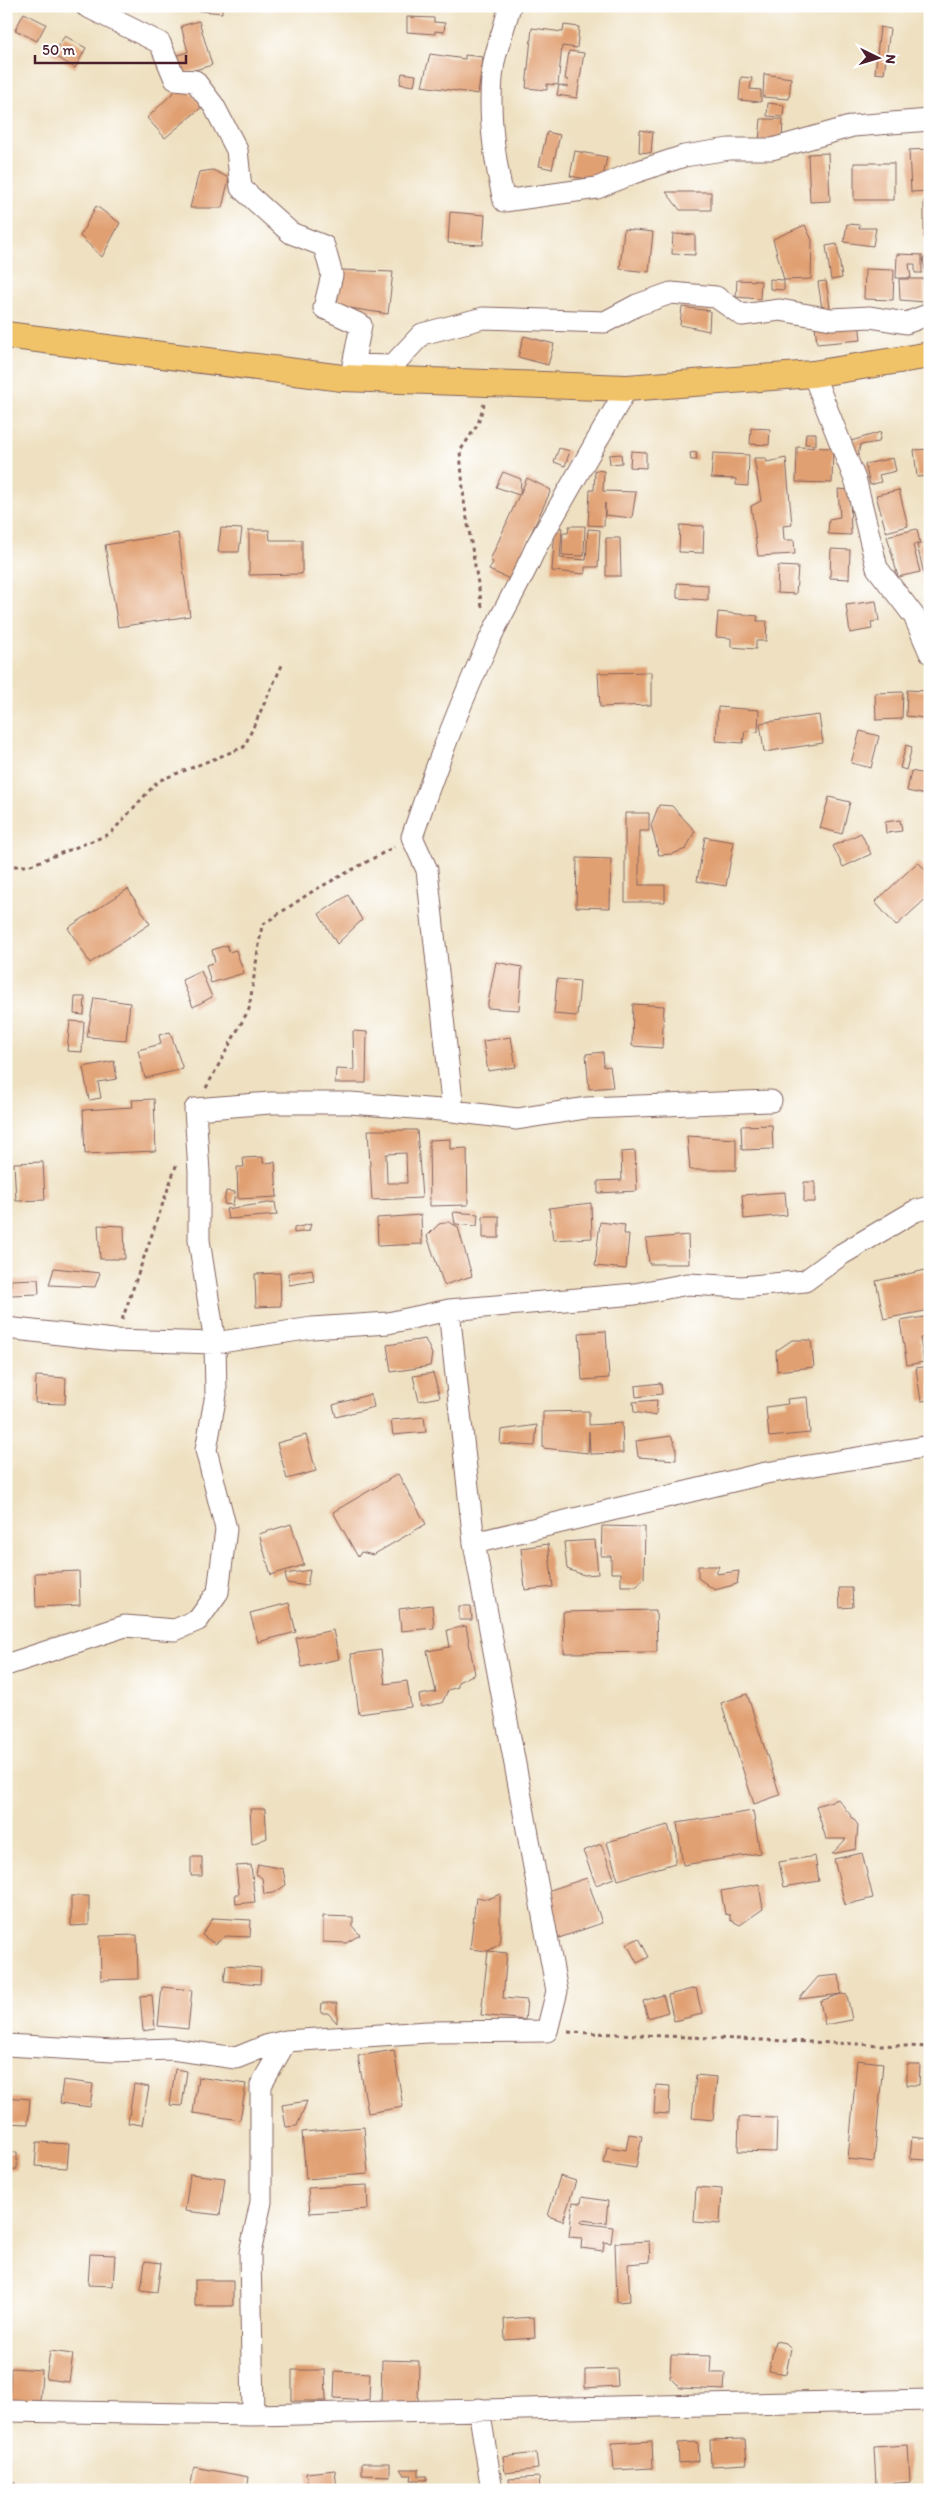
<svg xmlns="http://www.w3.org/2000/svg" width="936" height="2496" font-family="Itim,sans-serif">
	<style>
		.building { fill: #e1a072; fill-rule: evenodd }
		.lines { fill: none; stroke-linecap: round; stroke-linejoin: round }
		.minor-casing { stroke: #83635f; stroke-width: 23 }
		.major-casing { stroke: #83635f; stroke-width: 28 }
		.path { stroke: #83635f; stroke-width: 3; stroke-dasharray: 4 4; stroke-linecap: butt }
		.minor { stroke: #fff; stroke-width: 21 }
		.major { stroke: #f1c369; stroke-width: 26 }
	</style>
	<rect width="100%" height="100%" fill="#fff"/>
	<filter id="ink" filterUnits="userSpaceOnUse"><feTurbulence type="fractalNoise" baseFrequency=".02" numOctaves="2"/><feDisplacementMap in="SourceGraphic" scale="10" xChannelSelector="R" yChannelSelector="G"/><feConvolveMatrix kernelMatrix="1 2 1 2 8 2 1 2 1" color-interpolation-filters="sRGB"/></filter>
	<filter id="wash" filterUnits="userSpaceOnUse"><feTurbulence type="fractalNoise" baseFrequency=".0096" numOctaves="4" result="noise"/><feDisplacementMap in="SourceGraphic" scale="20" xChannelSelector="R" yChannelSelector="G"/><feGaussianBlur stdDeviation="1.12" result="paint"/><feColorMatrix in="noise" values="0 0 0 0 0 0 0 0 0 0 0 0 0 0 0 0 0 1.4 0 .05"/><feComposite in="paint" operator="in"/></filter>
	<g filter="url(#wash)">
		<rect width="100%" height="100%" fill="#eee0c0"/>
		<g id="blocks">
			<!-- building -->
			<path class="building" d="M191,6H222V13L191,10Z
				M24,13L46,24L37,41L15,30Z
				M407,17L434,18V22L445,23L444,32L435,31V34L407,32Z
				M199,21L212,65L181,74L175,56L188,52L181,26Z
				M564,25L579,27L577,48L562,46L558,85L547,84V90L526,88L532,28L563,32Z
				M880,27L890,29L884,74L875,73Z
				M65,36L86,48L75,68L52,54Z
				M569,51L584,53L577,98L557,95L559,85L567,87L568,80L565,79Z
				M430,54L465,59V55L483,57L478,94L422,86Z
				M402,73L416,75L414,86L400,84Z
				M764,74L791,78L789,99L763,97Z
				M741,77L752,78L750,89L761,90V102L739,100Z
				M182,84L203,106L165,138L147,118Z
				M768,103L784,105L783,117L767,116Z
				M761,119H783L782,142L759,141Z
				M640,130L653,132L651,153L639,152Z
				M547,132L560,135L552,169L539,166Z
				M930,149V191L911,192L909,150Z
				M575,151L607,157L602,182L570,176Z
				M828,153L830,201L810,202L808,154Z
				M854,163H894V200H854Z
				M213,170L229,178L222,208H190L199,172Z
				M666,192H711V210H680Z
				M930,199V237H924V200Z
				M96,206L120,223L102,257L80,236Z
				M450,212L485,215L483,245L448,243Z
				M847,224L860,225L859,228H876L873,246L844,242Z
				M805,225L812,240L811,279L784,280L773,239Z
				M624,229L653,232L649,272L620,269Z
				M673,234L695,235V255L672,254Z
				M837,244L842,278L831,280L826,246Z
				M897,254L922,255V273H915V264H909L911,278H896Z
				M930,257V279L927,280L923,258Z
				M865,269L894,270L893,300L864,299Z
				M341,270L393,272L388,314L337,306Z
				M770,279L784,280V290L770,289Z
				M899,279H924V302L900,300Z
				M737,280L761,281L760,299L736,297Z
				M826,281L831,314L823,315L818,282Z
				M682,307L710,311L709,331L680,325Z
				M859,321L861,340L817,344L815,325Z
				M524,336L554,344L548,365L518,357Z
				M751,428L770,429L769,445L750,444Z
				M881,432L879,442L860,445L858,456H852L851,441Z
				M806,433H816V445L805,444Z
				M797,447L833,448L832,483L796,482Z
				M559,448L570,451L565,466L554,462Z
				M930,449V476L917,477L914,450Z
				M631,451L646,452V468L630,467Z
				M696,452L697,460H691L690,453Z
				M713,453L749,455L748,486L736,485V479L711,478Z
				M621,454L622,463L610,464L609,455Z
				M754,458H766L767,462L786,458L792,525L783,526L784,540H794L795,554L758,556L751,506L761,501Z
				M893,458L896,471L879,475L881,482L870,485L865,464Z
				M595,470L604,471L603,491L636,492L632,518L605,515V503L604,526L588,525L590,490H594Z
				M503,472L521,479L520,495L527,478L551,490L510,579L489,570L493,562L490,560L519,495L496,487Z
				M838,489L850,490L851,535L828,534L829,519L840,517Z
				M899,490L908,526L886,532L876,495Z
				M680,525L704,526L703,553L679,552Z
				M569,526H585L584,556L562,555L563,533H568Z
				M555,527L562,528L560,558L586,560L588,529L600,530L598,567H585V574L552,571Z
				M221,528L242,529L239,552H218Z
				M917,529L920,543L913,545L920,572L898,577L887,536Z
				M249,530H269L270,540H302V574L249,575Z
				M178,533L190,616L118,627L105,545Z
				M606,538H620L621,576H606Z
				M930,541V589L928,590L917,545Z
				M831,549L850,550L849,579L830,578Z
				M778,566L798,567L796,594L777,593Z
				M677,583L708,585V600L677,598Z
				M876,601L879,621L871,622L872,629L850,633L846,605Z
				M718,612L758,616L757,621H767L766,641H756V649L731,647V638L716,637Z
				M651,672V705L600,707L598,673Z
				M907,690L926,691L925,718L906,716Z
				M903,692L902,719L876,720L875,693Z
				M718,707L759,710L758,732L745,731L743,743L716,741Z
				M819,715L823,743L764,752L760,723Z
				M860,731L879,736L871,768L851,763Z
				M906,745L912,747L906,770L900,768Z
				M911,771L930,775L926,795L907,791Z
				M829,797L850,802L842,834L820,828Z
				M659,805L672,806L695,831L686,849L672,854L659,855L651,825Z
				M625,813H649V831H639V885H665V902H625Z
				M900,820L902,831L886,833L885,822Z
				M861,833L871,854L843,867L833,846Z
				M705,837L734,842L726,886L697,881Z
				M577,858L611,859L610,908L576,907Z
				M918,862L930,875V895L896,926L875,902Z
				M128,889L150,924L90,963L68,928Z
				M348,895L362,920L337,944L319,914Z
				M227,945L229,952L236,950L244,973L211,983L206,965L215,962L212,950Z
				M496,962L522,967L519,1010L487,1008Z
				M201,971L212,997L193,1007L182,980Z
				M557,979L580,981L577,1016L554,1014Z
				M75,997H85L84,1015L74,1014Z
				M94,998L130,1003L126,1040L87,1037Z
				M633,1004L664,1006L662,1048L632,1046Z
				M70,1021L84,1022L82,1052L67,1051Z
				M353,1031L367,1032L366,1083H335L336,1069L354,1070Z
				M170,1032L183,1069L145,1078L138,1050L161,1044L159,1035Z
				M511,1037L516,1067L488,1071L483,1041Z
				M603,1052L604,1067L610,1066L613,1087L589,1089L586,1054Z
				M114,1061L117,1079L98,1082L101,1098L89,1100L83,1067Z
				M154,1099L156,1151L85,1154L83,1110L133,1107L132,1100Z
				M772,1125L773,1149L742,1150L741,1126Z
				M368,1130H417L422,1198L372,1200ZM406,1153L407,1183H387L386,1154Z
				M687,1136L736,1139V1170H690Z
				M450,1139V1149L467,1148L468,1205L430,1206L429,1140Z
				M635,1151L637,1191L598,1193V1181L622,1180L621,1152Z
				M263,1157V1163L275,1162L277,1197L238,1199L237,1167H244L243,1158Z
				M43,1162L45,1200L16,1201L14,1163Z
				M804,1182H815V1202H804Z
				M226,1191L235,1192L233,1205L224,1204Z
				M785,1192L787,1215L744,1219L742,1195Z
				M275,1202L277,1215L228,1219L226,1209Z
				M591,1203L592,1238L553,1240L549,1208Z
				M453,1212L478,1214L477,1226L455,1224Z
				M421,1215L422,1244L378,1246L377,1218Z
				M483,1216H499V1238H483Z
				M449,1222L458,1227L472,1276L444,1285L427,1236L439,1224Z
				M600,1222L625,1225L624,1234H629L626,1269L595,1266Z
				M311,1224L309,1231L294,1233V1228Z
				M98,1225L124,1226L125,1259H100Z
				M688,1235L689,1264H649L646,1239Z
				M54,1268L100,1273L95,1287L49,1285Z
				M312,1269L314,1281L289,1285L288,1273Z
				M930,1269V1310L884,1319L876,1281Z
				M280,1273L281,1306L256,1307L255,1274Z
				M38,1279L39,1294L11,1295V1280Z
				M930,1316V1337L920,1338L924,1362L907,1365L900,1321Z
				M606,1331L609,1378L582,1380L579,1333Z
				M425,1339L432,1354L430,1366L391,1372L387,1345Z
				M792,1340H811L814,1367L777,1371L776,1351Z
				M930,1366V1400L921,1401L916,1368Z
				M433,1373L440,1397L419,1401L413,1376Z
				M36,1376L66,1378L65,1404L35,1403Z
				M661,1383L662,1394L636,1397L635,1386Z
				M371,1394L374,1407L336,1417L333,1405Z
				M807,1397L810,1433L769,1437L766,1407L788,1404L787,1399Z
				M657,1400L656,1416L634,1412L633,1402Z
				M589,1411V1425L622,1423L623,1453L590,1454L589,1431L588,1453L543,1448V1412Z
				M424,1417L426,1432L393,1435L391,1420Z
				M537,1425L535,1446L500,1444L501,1430Z
				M306,1435L316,1471L287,1479L277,1443Z
				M671,1436L676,1447V1460L638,1457L636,1441Z
				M398,1474L426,1524L373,1555L361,1552L358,1557L333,1512Z
				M291,1524L304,1565L271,1575L259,1534Z
				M602,1526L645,1527L644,1578L637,1586H621V1573H611V1556H601Z
				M595,1540L598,1574L584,1575L567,1569L564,1542Z
				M548,1544L553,1587L525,1590L521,1548Z
				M698,1566H719L716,1574L739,1571L737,1584L715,1590L698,1578Z
				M310,1570L307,1586L287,1583L285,1574Z
				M79,1571L80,1605L36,1607L35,1573Z
				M839,1588H852L853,1607L840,1608Z
				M289,1603L296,1632L258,1642L250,1613Z
				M432,1605L434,1628L401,1631L399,1609Z
				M459,1606H471L472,1620H459Z
				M656,1610L657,1652L564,1653L563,1612Z
				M466,1626L475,1674L458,1682V1687L448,1690L442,1703L421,1707L419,1695L436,1692L427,1651L450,1647L447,1630Z
				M333,1630L339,1659L302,1667L296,1638Z
				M381,1650L385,1684L407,1681L411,1707L359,1714L351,1654Z
				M747,1694L780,1795L754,1804L721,1703Z
				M838,1799L858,1825L856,1849L832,1854L846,1839H826L816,1806Z
				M250,1809H265L267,1838L252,1844Z
				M753,1811L760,1853L683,1865L677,1823Z
				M668,1825L675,1848V1863L618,1880L607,1842Z
				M601,1844L614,1878L596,1885L583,1851Z
				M862,1853L873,1898L845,1905L834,1859Z
				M815,1856L819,1881L784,1887L779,1862Z
				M191,1857H202V1876H191Z
				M258,1864L283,1869L286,1885L274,1893L264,1894L262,1878L256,1874Z
				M251,1865L255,1902L236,1904L235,1894H239L236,1866Z
				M587,1878L602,1923L559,1938L544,1892Z
				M759,1884L763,1909L740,1925L730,1920V1915L725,1914L721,1891Z
				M500,1894V1944L488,1951L470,1949L476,1897L488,1899Z
				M71,1896H89V1925L71,1926Z
				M323,1916L353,1917V1927L360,1935L346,1943L323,1942Z
				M213,1918L251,1920L250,1937L226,1936L215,1944L202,1935Z
				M137,1935L138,1979L101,1980L100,1936Z
				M639,1938L649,1957L637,1963L627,1944Z
				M488,1951L507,1953L503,1998L527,2000L525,2020L481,2015Z
				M226,1965L261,1968L260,1984L224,1981Z
				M839,1975L841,1994L847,1995L852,2020L825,2025L820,2001L841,1994L799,1999L818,1977Z
				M162,1987L192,1990L188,2029L158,2026Z
				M696,1988L702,2014L674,2021L668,1995Z
				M152,1995L155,2029L143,2031L140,1996Z
				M663,1995L668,2012L648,2018L643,2001Z
				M322,2003H337V2023L328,2013H321Z
				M394,2050L403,2107L368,2113L358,2056Z
				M857,2060L883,2063L874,2162L848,2159Z
				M907,2064H920L919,2085H907Z
				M175,2069L187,2071L182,2106L170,2105Z
				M696,2075L717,2077L713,2120L692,2118Z
				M198,2077L246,2084L240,2120L193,2113Z
				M63,2080L93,2084L90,2107L60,2103Z
				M134,2084L149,2087L142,2125L128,2123Z
				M656,2085L670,2086L669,2114L654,2113Z
				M6,2097L30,2099L28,2124L6,2123Z
				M307,2101L297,2126L286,2127L282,2105Z
				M739,2117L777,2118L776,2152L738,2151Z
				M364,2127L368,2174L306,2179L302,2132Z
				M629,2134L642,2136L636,2168L604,2163L607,2147L626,2150Z
				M912,2137L929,2139L927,2160L910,2159Z
				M37,2142L69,2144L67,2168L35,2166Z
				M6,2152H17V2169L6,2170Z
				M190,2174L225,2178L220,2215L185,2211Z
				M560,2176L576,2181L563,2221L548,2216Z
				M367,2185L368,2209L310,2213L308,2188Z
				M696,2187L722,2189L720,2224L694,2222Z
				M582,2197L608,2201L606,2223L582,2220L581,2223L613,2227L611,2243L604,2242L603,2251L581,2248L582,2238L569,2237L573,2202L581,2203Z
				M649,2241L650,2262L628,2264L630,2301L617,2302L615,2243Z
				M90,2254L115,2255L113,2286L88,2285Z
				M145,2261L161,2263L157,2292L141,2290Z
				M195,2280H233V2306H195Z
				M534,2317L535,2338L505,2340L504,2319Z
				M775,2341L786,2343L791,2348L786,2374L769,2371Z
				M50,2351L73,2354L69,2382L46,2379Z
				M671,2355L711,2356L710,2373H725L724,2390L680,2388L670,2378Z
				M382,2360L419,2361L418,2403L381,2402Z
				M11,2368L42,2370L40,2408L9,2406Z
				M617,2369L618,2386L585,2388V2370Z
				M292,2370H325L326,2401H292Z
				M335,2371L370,2373L369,2400L334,2398Z
				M745,2439L747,2464L711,2466L710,2440Z
				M652,2441L653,2468L614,2470L612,2443Z
				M698,2442L699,2461L679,2463L678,2443Z
				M908,2445L910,2482L876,2485L874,2447Z
				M536,2453L538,2469L505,2473L503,2457Z
				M362,2463H390V2476L362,2475Z
				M194,2467L249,2477L247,2490H190Z
				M400,2469H419V2476H427V2480H411L412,2475H404Z
				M335,2470L337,2490H308L306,2473Z
				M539,2477L540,2490H510L509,2479Z
				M14,2482L19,2490H6V2483Z"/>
		</g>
	</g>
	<g filter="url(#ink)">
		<use href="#blocks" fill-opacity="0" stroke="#83635f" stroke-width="1"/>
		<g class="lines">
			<defs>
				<path id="minor" d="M86,6L160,43L175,79L195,81L214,106L237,150L241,188L291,233L324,246L332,275L324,308L361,325L353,365L392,366L422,334L483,318L605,322L637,305L671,293L716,297L742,315L780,310L831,319L870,317L906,323L930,314
					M510,6C505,25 498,44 494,62C487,105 494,158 504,201L597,188L633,173L684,156L729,149H772L853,126L930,120
					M813,374L856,482L877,568L914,616L930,653
					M453,1111L517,1119L586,1108L771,1101
					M6,1328L114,1340L215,1343L312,1328L388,1323L449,1310L635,1294L688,1284L742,1287L805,1281L842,1254L915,1211L930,1207
					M474,1543L766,1473L930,1446
					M6,1665L125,1626L175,1630L198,1620L218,1592L226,1529L206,1450L216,1394L215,1343L199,1240V1172L195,1109L270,1103H350L453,1111L427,870L412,837C434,771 459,706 488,643C503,610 522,580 536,547L627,388
					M6,2045L113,2051L171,2049L236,2058L266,2046L286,2041
					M479,2409L492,2490
					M6,2411L253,2415L930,2400
					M253,2415L250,2253L261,2202V2085L286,2041L428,2032L547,2031L557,1991L474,1543L449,1310"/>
				<path id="major" d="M6,335L342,378L627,388L813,374L930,355"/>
			</defs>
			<!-- minor casing -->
			<use href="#minor" class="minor-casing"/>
			<!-- major casing -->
			<use href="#major" class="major-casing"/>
			<!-- path -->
			<path class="path" d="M482,607L464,501L460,451L478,424L484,404
				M6,866H28L110,834L158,781L244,747L283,663
				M206,1088L249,1009L262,925L313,891L394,847
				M122,1320L177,1163
				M568,2032L930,2047"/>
			<!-- minor -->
			<use href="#minor" class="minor"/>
			<!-- major -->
			<use href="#major" class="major"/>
		</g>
	</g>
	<!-- margin -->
	<rect width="936" height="2496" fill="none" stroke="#fff" stroke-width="25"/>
	<!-- north arrow -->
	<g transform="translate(878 58) rotate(95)" stroke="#ffffff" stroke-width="4" paint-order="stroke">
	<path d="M0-4L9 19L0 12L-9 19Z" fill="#4a1f2b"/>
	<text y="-8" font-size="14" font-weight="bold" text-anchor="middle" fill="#4a1f2b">N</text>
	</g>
	<!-- scale -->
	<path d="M35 55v8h151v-8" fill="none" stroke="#4a1f2b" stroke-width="2.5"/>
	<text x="42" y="55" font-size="15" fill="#4a1f2b" stroke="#ffffff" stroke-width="4" paint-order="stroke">50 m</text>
</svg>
